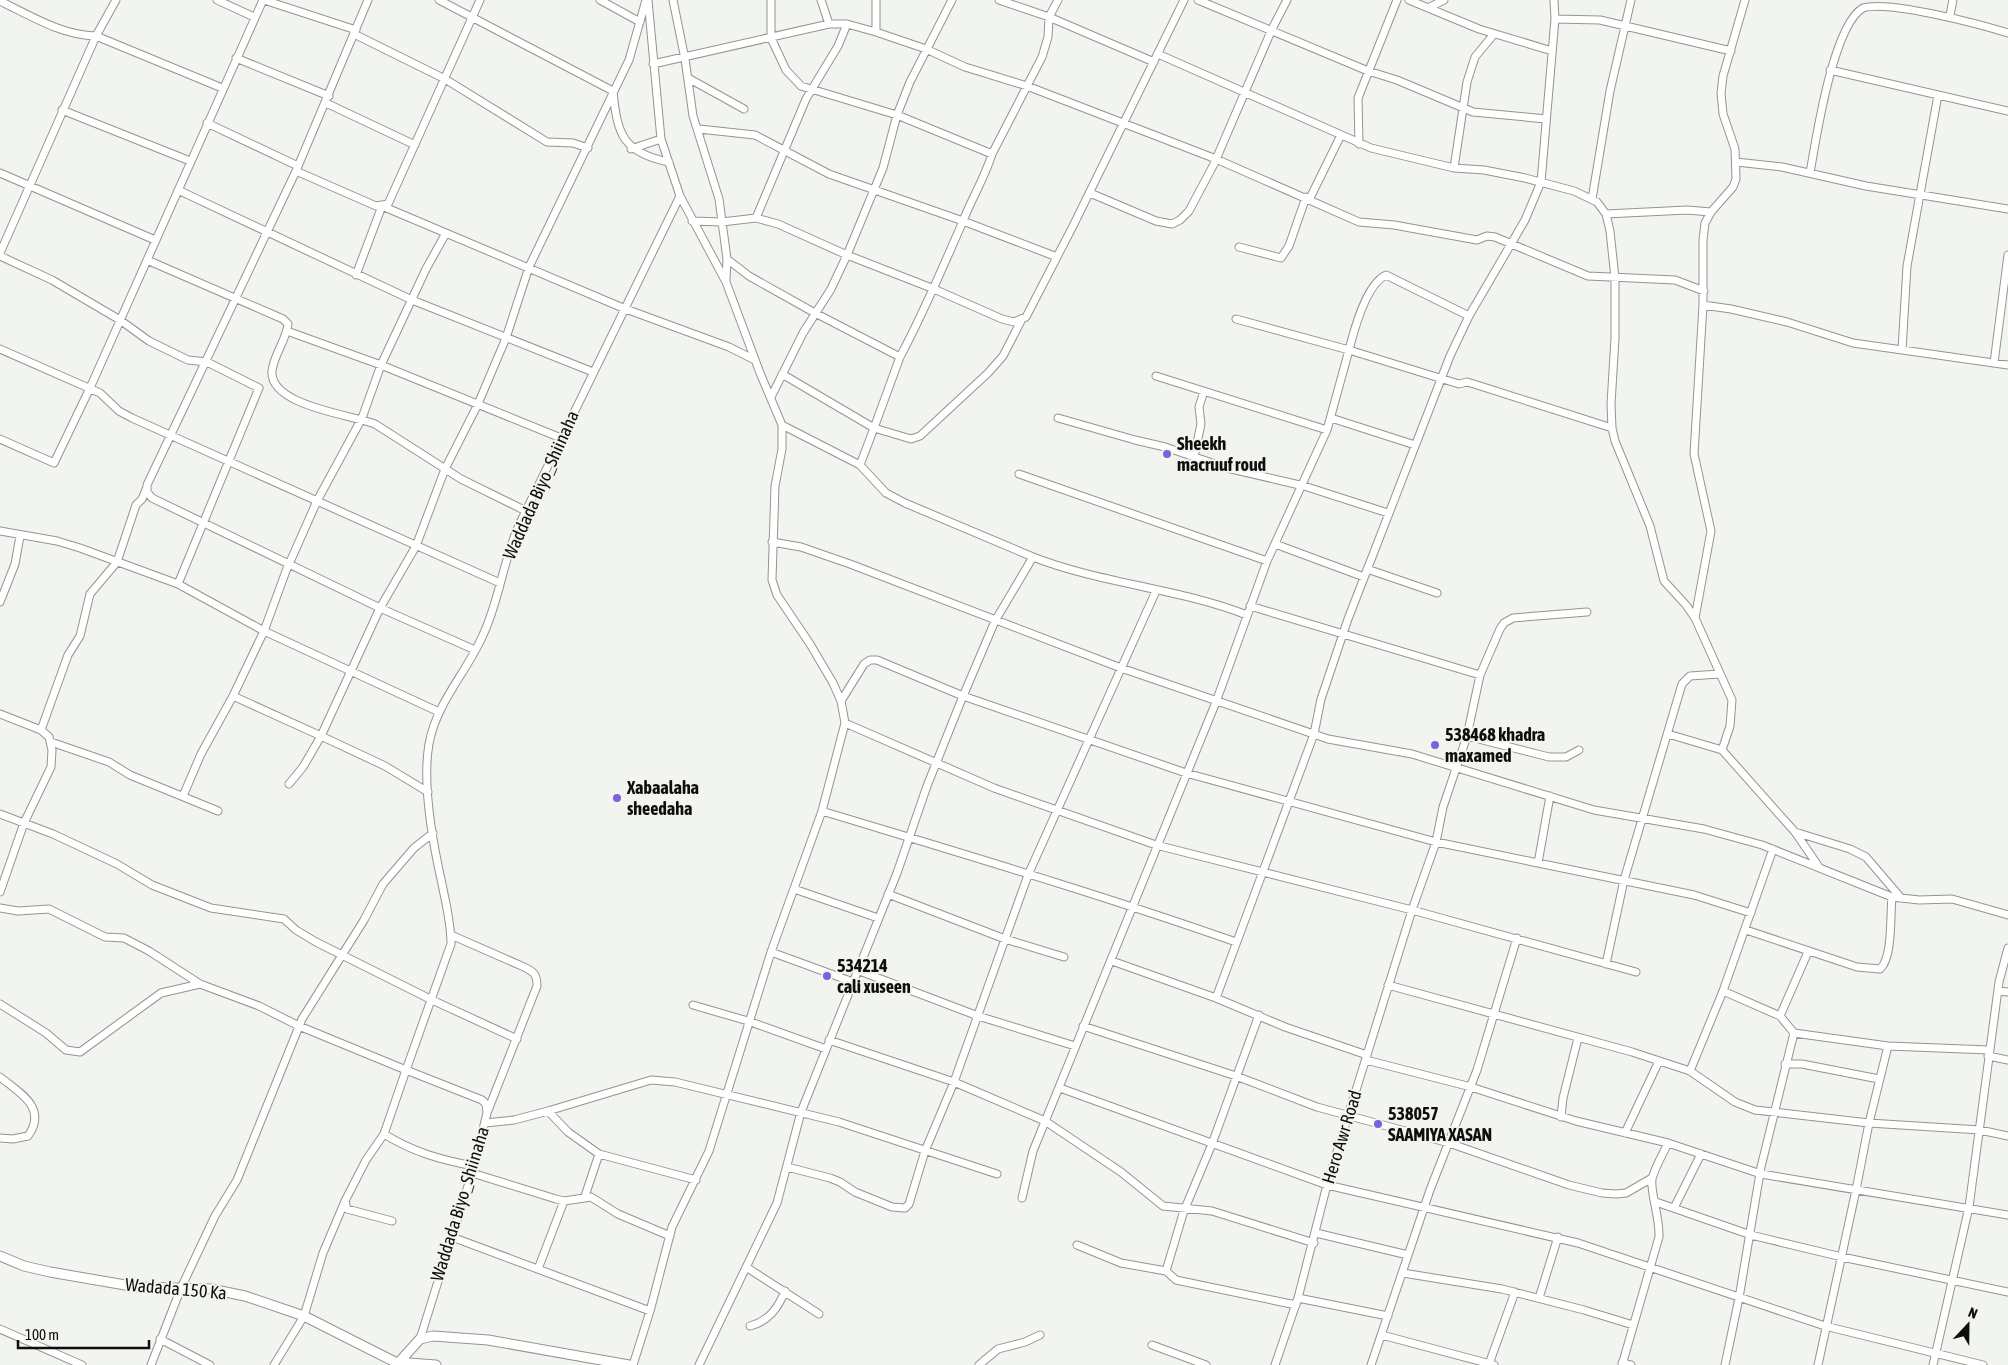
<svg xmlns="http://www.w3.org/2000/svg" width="2008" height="1365" font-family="'Asap Condensed',sans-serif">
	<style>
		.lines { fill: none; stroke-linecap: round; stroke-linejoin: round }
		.minor-casing { stroke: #929591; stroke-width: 9 }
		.tertiary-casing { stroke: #929591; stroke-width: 11 }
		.minor { stroke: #fff; stroke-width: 7 }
		.tertiary { stroke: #fff; stroke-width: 9 }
		.poi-dot { fill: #7f60db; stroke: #f1f4ef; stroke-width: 2 }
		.labels { text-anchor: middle; stroke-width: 4; stroke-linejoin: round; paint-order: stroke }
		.poi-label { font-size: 18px; font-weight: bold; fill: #0e0f0d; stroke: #f1f4ef; text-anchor: start }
		.street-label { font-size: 18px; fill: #0e0f0d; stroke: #f1f4ef }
	</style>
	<rect width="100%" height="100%" fill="#f1f4ef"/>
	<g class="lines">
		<defs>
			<path id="minor" d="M217,0L254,17
				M264,0L356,30
				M368,0L296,171L147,485V492L152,498L380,608L475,650
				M439,0L613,91C617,134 623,153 669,162
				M600,0L640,22
				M673,0L685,59L693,116L719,199L727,259L726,280
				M771,0V38L786,70L801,86L897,115L992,154
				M821,0L829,24
				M999,0L1049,17L1154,62
				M1198,0L1368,71L1397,80L1473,112L1546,119
				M1409,0L1479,29L1552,51
				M0,1C31,16 61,35 96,36L116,0
				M1428,8L1444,0
				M1950,15L1953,0
				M1555,19L1600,20L1731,51
				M876,32V0
				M354,34L445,79L547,142L573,143L588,148
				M1158,54L1371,148L1454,168L1484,170L1525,178L1574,191L1597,202L1606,214L1610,231L1615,278V338L1611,404L1612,428L1615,441L1650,526L1664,581L1686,605L1695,618L1732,700L1730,726L1722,750L1795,832L1819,867
				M236,58L329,96
				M653,64L829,24H847L876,32L926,49L965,67L1027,86L1216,159L1359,222L1394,225L1477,240L1487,236L1495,237L1588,276L1675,280L1704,291
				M1830,70L2008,111
				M688,78L744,109
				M326,103L415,145
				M62,110L190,161
				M207,123L298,166
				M699,129L755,135L829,174L963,221L1057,257
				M1359,144L1358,98L1397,0
				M631,149L661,139
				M1736,162L1782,167L1866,186L2008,209
				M1454,168L1467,82L1475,57L1494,34
				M296,171L376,206L388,204L480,0
				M0,173L155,240
				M1810,173C1816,139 1833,25 1863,8C1888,0 1979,24 2008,33
				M178,190L412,300L593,372
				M1090,193L1156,221L1172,224L1180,220L1189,211L1214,164L1272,29L1287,0
				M1310,198L1341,135
				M1592,199L1610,91L1631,0
				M1606,214L1687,210L1711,212
				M756,218L806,99L838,46L847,24
				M692,221L722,222L756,218L778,224L847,255L934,289L1002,319L1014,322L1026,317L1073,226L1184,0
				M1239,247L1281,258L1289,246L1306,197
				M0,253L96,36L222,88
				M0,256L52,280L120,320L149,341L188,360L207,362L259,388L178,584
				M727,259L749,276L815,313L900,357C924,312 943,267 963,221C972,198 985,177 992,154L1042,57L1048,37L1049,17L1058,0
				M147,260L283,319L288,324C286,341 274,354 272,371C269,406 353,415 375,424L461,479L526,511
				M356,275L382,206L623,308L729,347L755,360
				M1703,305L1731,309L1787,322L1853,343L2008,365
				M1236,319L1349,350C1354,330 1366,284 1386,275L1469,316
				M1021,321L1003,356L988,373L920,436L911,439L874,428L860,465L886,493L905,503L1033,557
				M287,331L381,365L561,438
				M0,349L100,393L119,411L132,418L500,583
				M1902,350L1907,266L1938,95
				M1994,363L2008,255
				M782,374L874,428L900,357
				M1156,376L1327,430
				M771,397L803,333L831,289L847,255L883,168L897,115L910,82L952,0
				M1058,418L1135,440L1165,447L1227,468L1304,486L1388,513
				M1331,418L1415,445
				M782,425L860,465
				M0,439L54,463L90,388L263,0
				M1194,457L1201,424L1199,407L1204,391
				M1019,474L1267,561
				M0,531L57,541L80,548L178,584L264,631L439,712
				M772,542L801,547L850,564L1121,668L1328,739L1412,754L1594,810L1704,829L1762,845L1892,897L1919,900L1952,899L2008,915
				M1275,544L1364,577
				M1367,569L1437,593
				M0,602L15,564L20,536
				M1250,606L1480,675
				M1695,618L1711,531L1694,454L1703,305V240L1705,223L1711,212L1733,187L1736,179L1735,149L1723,114L1721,93L1723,76L1745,0
				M233,696L321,736L303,767L289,784
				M841,701L864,664L870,660H877L963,696L1186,773L1436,842L1694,895L1751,913
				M0,714L41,730L49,737L52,750L51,767L24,823L0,892
				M845,723L994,788L1156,845L1412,910L1636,972
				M41,730L68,655L80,636L90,594L117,562L136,505L142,499L147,487
				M1668,734L1722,750
				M1467,736L1549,757H1566L1579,750
				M51,742L109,762L130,775L218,811
				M428,792L385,766L321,736L380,608L416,546L445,469L478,404L506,338L529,267L629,60L646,0
				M183,796L201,754L233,696L264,631L286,571L317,501L362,418L381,365L426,269L446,233
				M822,811C960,853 1099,894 1236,942
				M0,814L53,834L117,864L152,885L211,908L284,919L296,930L316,942L432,1000L517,1039
				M1795,832L1850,849L1866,857L1901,898
				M1538,863L1550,796
				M794,889L878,918
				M888,894L1005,939L1064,957
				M0,908L18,911L49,909L105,937L124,938L149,951L200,984
				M1746,930L1857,967L1880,969C1893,958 1890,914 1892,897
				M451,935L524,967C534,972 537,974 537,986L487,1113
				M771,952L853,982
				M1112,961L1216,998
				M1606,964L1624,880L1682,684L1690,676L1719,674
				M857,970L978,1016L1075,1046
				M1388,985L1632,1052L1690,1071L1735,1102L1755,1110L1869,1123L1980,1130L2008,1136
				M1723,991L1780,1016L1794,1033L1888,1046L1989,1050
				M1998,991L2008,992
				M0,1004L46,1033L66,1050L80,1052L161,993L200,984L259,1006L299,1026L406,1070L384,1134C413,1152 441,1160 474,1166
				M693,1005L748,1021L826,1049
				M1780,1016L1808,952
				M1083,1026L1236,1076L1317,1107L1449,1143L1569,1185L1602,1193L1616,1194L1626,1193L1652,1178
				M829,1040L954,1082L1045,1121L1121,1172L1163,1206L1212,1211L1314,1243
				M1367,1055L1285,1027L1216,998L1314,734L1321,699L1348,619L1450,356L1469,316L1525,220L1541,182L1555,19L1554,0
				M1988,1056L2008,1060
				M1366,1060L1471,1087L1576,1121L1668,1143L1761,1174L2008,1215
				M1785,1064H1802L1879,1079
				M1690,1071L1723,991L1773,849
				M0,1077C20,1093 48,1108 28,1136L13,1139L0,1138
				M1060,1088L1327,1185L1578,1243L1825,1326L1983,1365
				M548,1111L568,1132L599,1154L696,1180
				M1561,1117L1563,1098L1578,1038
				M485,1123L514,1120L548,1111L651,1080L675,1082L839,1122L997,1174
				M1625,1133L1659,1061
				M384,1134L366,1160L345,1201L347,1209L392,1221
				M787,1167L830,1178L840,1182L855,1192L892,1207L905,1208L909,1204L925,1151L954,1082L1028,875L1156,591
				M472,1173L556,1199L564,1201L591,1197L618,1214L670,1236
				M585,1196L599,1154
				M1022,1198L1033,1151L1216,702L1267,561L1327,430L1349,350L1459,384L1467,382L1477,385L1612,428
				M1656,1202L1751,1235L1842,1257L2008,1292
				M1186,1206L1212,1144L1259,1015
				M1674,1208L1701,1154
				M1316,1233L1408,1255
				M452,1237L650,1311
				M1077,1245L1121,1263L1166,1271L1176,1280L1296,1305
				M746,1267L819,1314
				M538,1269L564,1201
				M1166,1271L1185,1207
				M1403,1273L1502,1289L1584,1310L1633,1325
				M1298,1298L1388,1316
				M1539,1298L1558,1237
				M750,1326C769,1321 778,1308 785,1291
				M0,1329L82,1365
				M1382,1335L1494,1365
				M160,1339L210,1365
				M420,1339L472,1173L487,1113L486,1104L482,1100L406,1070L451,944C451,923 446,904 442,884C433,844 422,783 429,744C436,703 467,672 483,635C500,599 503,559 520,523L680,196
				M1152,1345L1206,1365
				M1622,1363L1631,1365
				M1489,1364L1515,1292
				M151,1365L181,1288L215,1216L237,1180L302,1019L364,920L383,884L414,848L433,833
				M274,1365L304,1316L323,1253L345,1201
				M633,1365L650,1311L672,1227L709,1151L771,952L822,811L845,723L841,701L833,683L810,644L777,595L772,580L775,486L782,449V425L760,373L726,282L680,196L661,139L648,0
				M699,1365L777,1203L801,1112L897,873L927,786L961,701L995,621L1033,557C1102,584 1178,588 1247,615
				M979,1365L998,1349L1025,1342L1040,1335
				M1275,1365L1298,1298L1327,1185L1348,1116L1412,910L1436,842L1443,807L1467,736L1480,675L1500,629L1504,623L1513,618L1587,612
				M1371,1365L1430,1190L1477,1070L1517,938
				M1622,1365L1659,1237C1660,1218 1650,1192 1652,1179C1655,1167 1663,1154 1668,1143
				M1725,1365L1739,1298L1761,1167L1794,1033
				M1818,1365L1856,1190L1869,1123L1888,1046
				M1933,1365L1969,1207L1999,982L2008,948"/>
			<path id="tertiary" d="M0,1256L24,1266L50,1272L137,1287L211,1289L245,1296L304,1316L395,1362L436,1365
				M401,1360L420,1339L433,1336L488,1340L629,1365"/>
		</defs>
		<!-- minor casing -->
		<use href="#minor" class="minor-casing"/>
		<!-- tertiary casing -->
		<use href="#tertiary" class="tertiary-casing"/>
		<!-- minor -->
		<use href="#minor" class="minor"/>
		<!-- tertiary -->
		<use href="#tertiary" class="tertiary"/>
	</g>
	<!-- markers -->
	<g class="poi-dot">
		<circle cx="1167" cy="454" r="5"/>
		<circle cx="1435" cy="745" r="5"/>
		<circle cx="617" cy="798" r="5"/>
		<circle cx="827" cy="976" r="5"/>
		<circle cx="1378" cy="1124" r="5"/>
	</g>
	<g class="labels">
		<!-- poi labels -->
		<g class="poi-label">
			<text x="1177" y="450">Sheekh<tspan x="1177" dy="21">macruuf roud</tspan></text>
			<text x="1445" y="741">538468 khadra<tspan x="1445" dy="21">maxamed</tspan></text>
			<text x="627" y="794">Xabaalaha<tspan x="627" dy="21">sheedaha</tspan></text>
			<text x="837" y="972">534214<tspan x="837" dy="21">cali xuseen</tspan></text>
			<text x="1388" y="1120">538057<tspan x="1388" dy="21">SAAMIYA XASAN</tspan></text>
		</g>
		<!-- street labels -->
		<g class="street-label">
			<text transform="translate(541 485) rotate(-66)" y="6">Waddada Biyo_Shiinaha</text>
			<text transform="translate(1342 1137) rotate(-73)" y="6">Hero Awr Road</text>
			<text transform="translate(460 1204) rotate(-73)" y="6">Waddada Biyo_Shiinaha</text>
			<text transform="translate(176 1289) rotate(5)" y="6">Wadada 150 Ka</text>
		</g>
	</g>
	<!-- north arrow -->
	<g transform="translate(1968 1325) rotate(22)" stroke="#f1f4ef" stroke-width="4" paint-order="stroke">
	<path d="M0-4L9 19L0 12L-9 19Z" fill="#0e0f0d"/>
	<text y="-8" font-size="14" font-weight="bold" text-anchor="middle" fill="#0e0f0d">N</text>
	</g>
	<!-- scale -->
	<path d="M18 1340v8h131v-8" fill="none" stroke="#0e0f0d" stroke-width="2.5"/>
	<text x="25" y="1340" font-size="15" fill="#0e0f0d" stroke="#f1f4ef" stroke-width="4" paint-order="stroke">100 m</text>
</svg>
